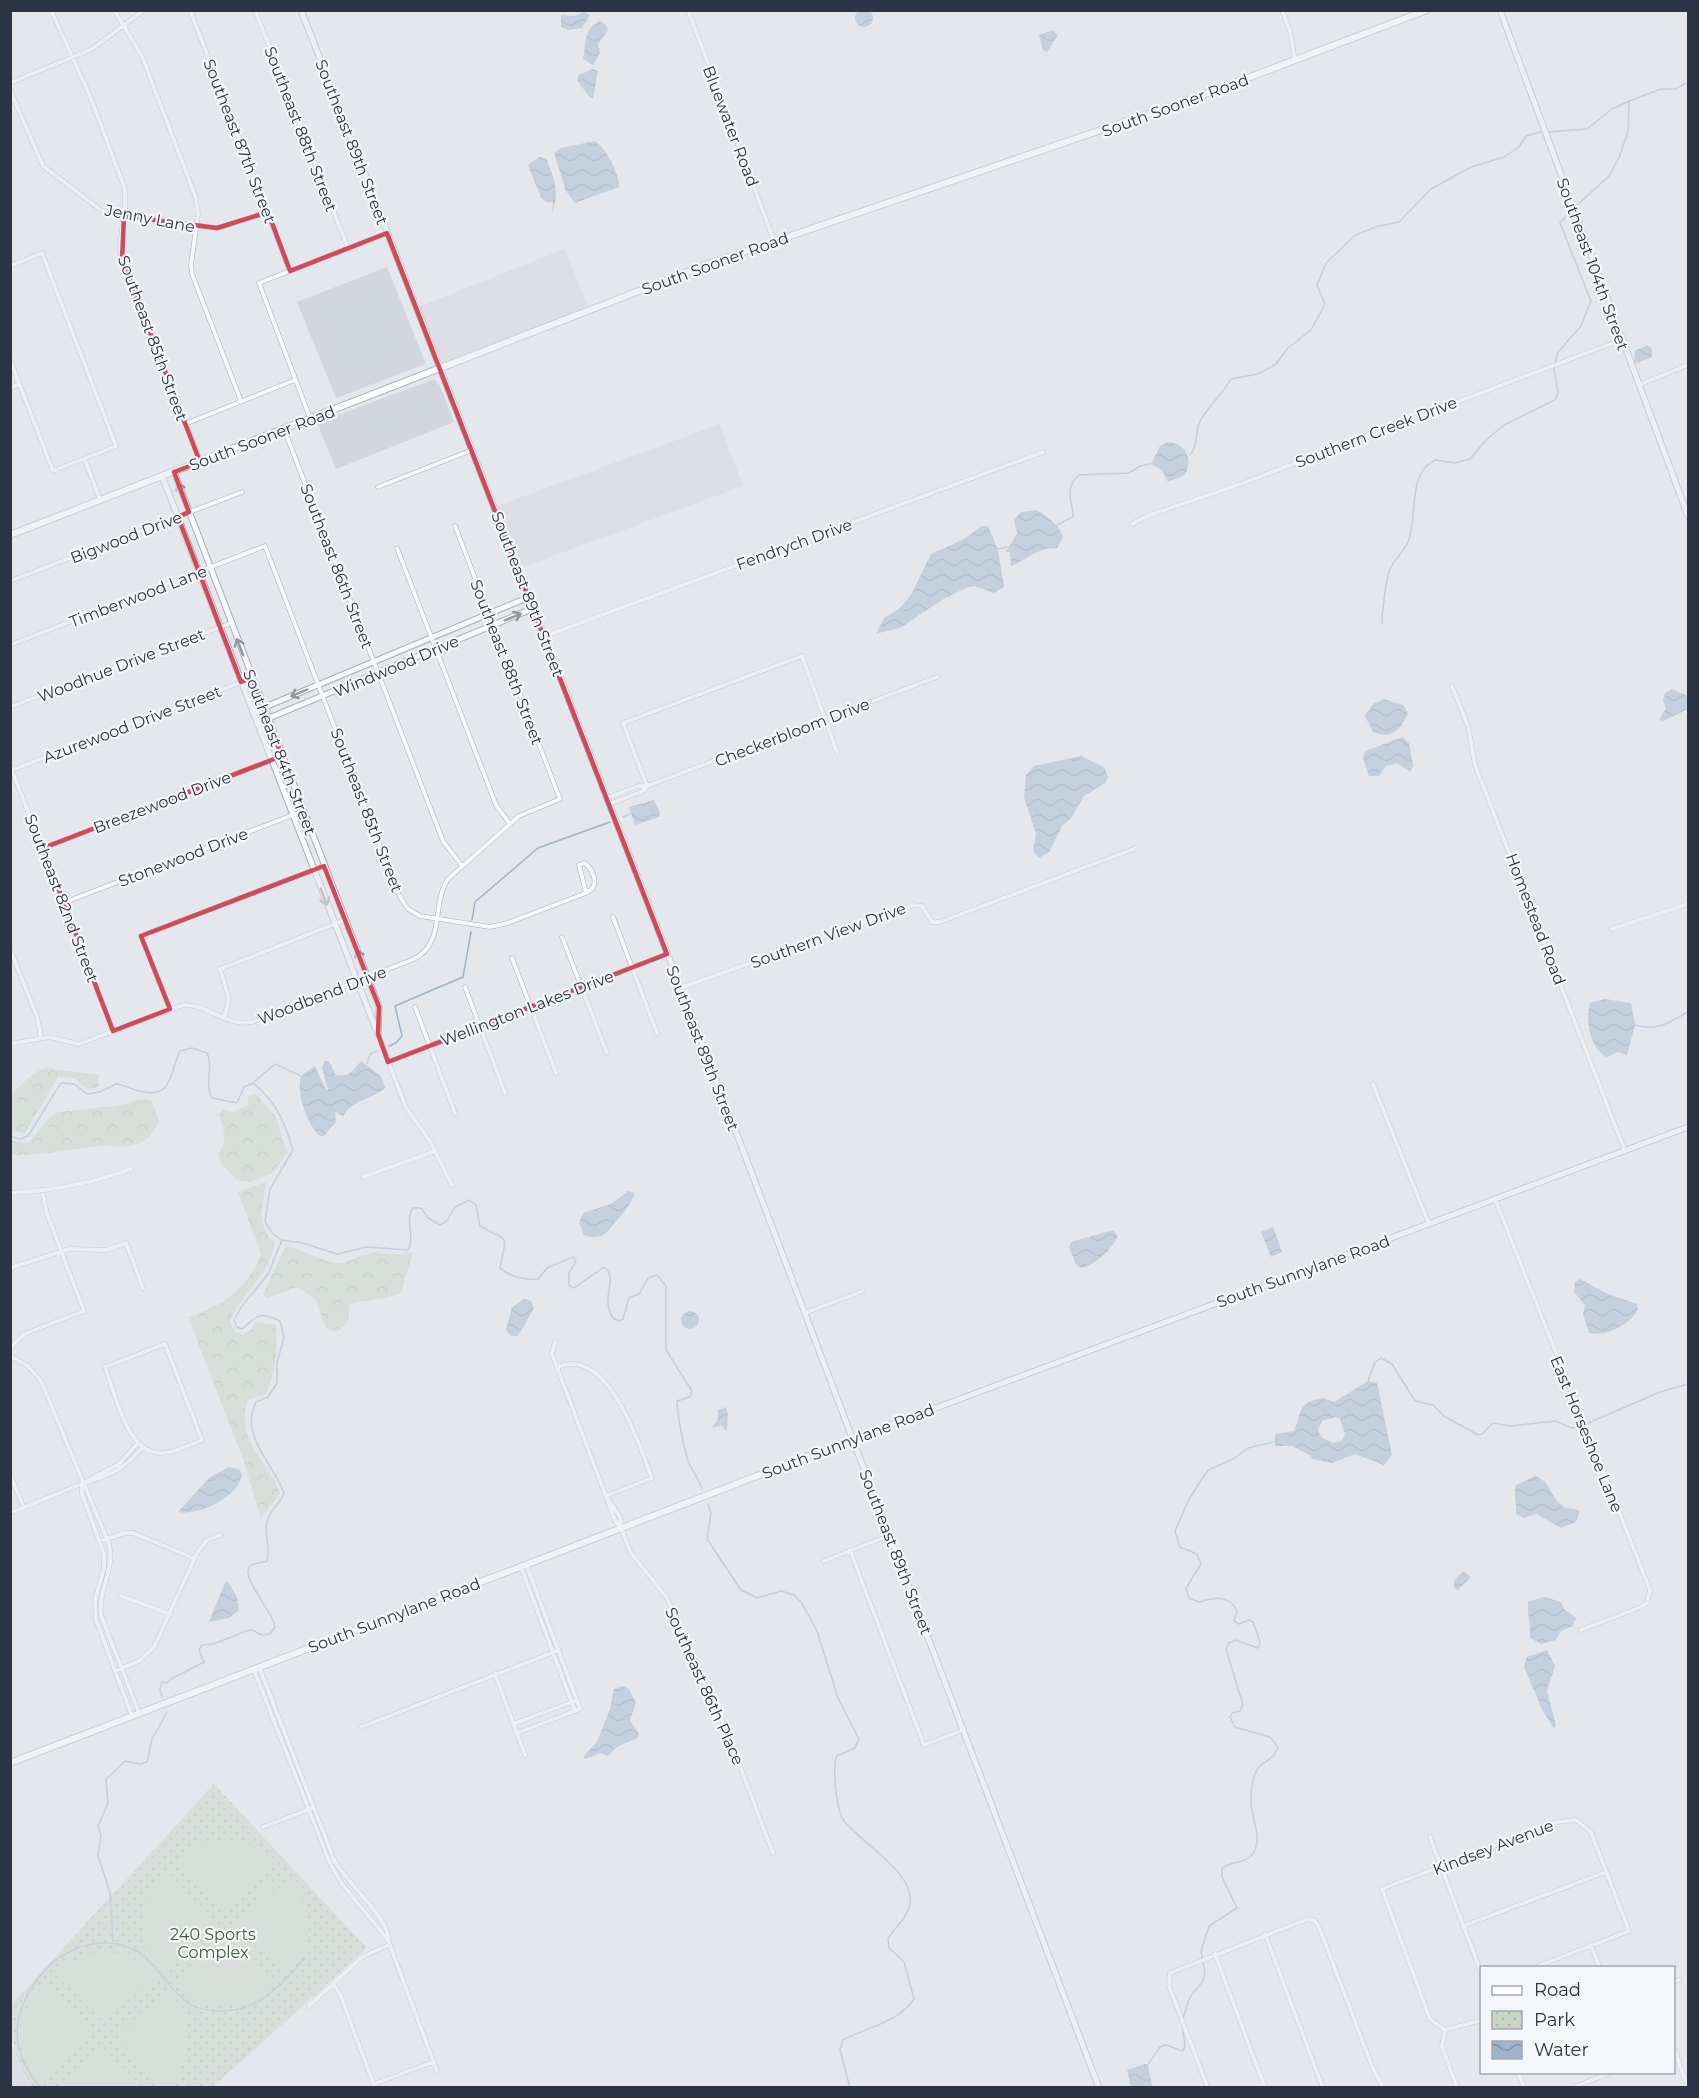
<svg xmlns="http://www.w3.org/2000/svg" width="1699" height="2098" font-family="Montserrat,sans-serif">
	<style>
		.built { fill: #d2d6de }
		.forest { fill: url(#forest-crowns) }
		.park { fill: url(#park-dots) }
		.pitch { fill: #c9d6c5 }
		.water { fill: url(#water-waves); fill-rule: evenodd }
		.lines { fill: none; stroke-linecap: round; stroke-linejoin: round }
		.stream { stroke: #9fb4cc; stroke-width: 1.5 }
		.minor-casing { stroke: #a9aeb7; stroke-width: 5 }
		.tertiary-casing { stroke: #a9aeb7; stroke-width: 7 }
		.secondary-casing { stroke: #a9aeb7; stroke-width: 8 }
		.minor { stroke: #f7f8fa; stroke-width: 4 }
		.tertiary { stroke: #f7f8fa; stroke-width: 5 }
		.secondary { stroke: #fff; stroke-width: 6 }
		.oneway { stroke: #9196a0 }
		.marked { fill: none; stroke: #d1495b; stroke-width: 4.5; stroke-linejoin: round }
		.labels { text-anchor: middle; stroke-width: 4.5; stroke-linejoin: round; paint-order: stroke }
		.street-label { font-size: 16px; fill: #2b3445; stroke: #f4f6f9 }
		.park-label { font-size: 16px; fill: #3f6138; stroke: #f4f6f9 }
	</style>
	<defs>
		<pattern id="forest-crowns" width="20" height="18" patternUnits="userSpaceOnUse" patternTransform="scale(1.5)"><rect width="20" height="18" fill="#c9d6c5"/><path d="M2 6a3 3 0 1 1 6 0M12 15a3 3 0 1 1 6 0" fill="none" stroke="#adb8ab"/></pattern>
		<pattern id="park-dots" width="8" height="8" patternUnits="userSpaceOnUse" patternTransform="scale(1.5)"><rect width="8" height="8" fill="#c9d6c5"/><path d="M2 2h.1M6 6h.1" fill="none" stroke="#adb8ab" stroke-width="1.8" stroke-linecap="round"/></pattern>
		<pattern id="water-waves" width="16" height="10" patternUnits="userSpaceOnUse" patternTransform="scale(1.5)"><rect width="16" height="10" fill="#9fb4cc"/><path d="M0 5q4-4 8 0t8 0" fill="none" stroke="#8293a7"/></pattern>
	</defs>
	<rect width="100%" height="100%" fill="#e4e7ec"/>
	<!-- built -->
	<path class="built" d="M565,249L589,310L440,368L416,308Z
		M387,267L426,364L336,398L297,302Z
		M434,379L440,386L454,422L336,469L317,423Z
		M720,424L743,486L523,567L497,506Z
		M10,2041L24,2077L33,2087H11Z"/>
	<!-- forest -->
	<path class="forest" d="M45,1068L99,1075L98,1087L87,1089L74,1078L58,1077L25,1133L11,1131V1094C24,1084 29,1074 45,1068Z
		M255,1093L276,1117L287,1152L273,1173L250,1182L237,1180L222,1165L218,1154C228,1141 224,1129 219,1115L224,1109L232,1112L248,1105V1096Z
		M143,1099L152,1101L159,1121C155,1130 151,1137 142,1142C127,1150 115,1145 100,1146C69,1149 43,1156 11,1155V1140L28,1143L47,1120L57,1112L116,1106Z
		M266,1182C263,1205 255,1226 275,1243L268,1265L233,1313L230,1323L235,1332L243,1335L252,1329L255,1322L275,1325C280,1342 274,1378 266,1393L248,1400C235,1439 266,1459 280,1493L261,1518L243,1459L188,1317C225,1304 246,1291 261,1254L238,1192Z
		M286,1246C304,1249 322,1263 340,1263C348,1262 358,1256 367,1254C385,1250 393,1258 413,1252L401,1293C383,1301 368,1299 350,1304L348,1322L337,1332L326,1328L315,1299L298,1287L267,1298L263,1294Z"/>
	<!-- park -->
	<path class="park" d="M214,1784L367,1948L213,2087H33C13,2064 11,2035 11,2005Z"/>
	<!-- pitch -->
	<path class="pitch" d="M225,1840L255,1846L277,1864L224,1909L179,1859L199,1845Z
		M166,1871L212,1921V1924L163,1970C134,1940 137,1900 166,1871Z
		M290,1878C317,1910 314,1948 285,1976L239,1927V1923Z
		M266,1880L272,1887L260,1898L254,1891Z
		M224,1937H227L273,1987C243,2014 201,2013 174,1983Z
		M109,1951L138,1960L156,1976L103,2022L57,1972L85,1954Z
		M44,1984L90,2033V2037L40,2083C14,2052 14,2012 44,1984Z
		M168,1989C193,2018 197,2062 164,2088L118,2038V2035Z
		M102,2050H106L139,2087H61Z"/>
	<!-- water -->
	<path class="water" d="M855 18a9 9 0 1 1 18 0a9 9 0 1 1-18 0Z
		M584,12L590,15L582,28L569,30L561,27V15L575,16Z
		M600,21L605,24L608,30L598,44L600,53L593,65L583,59C587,42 582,30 600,21Z
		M1053,30L1058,35L1047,52L1043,50L1039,35Z
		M592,69L598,71L593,98H590L577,80L579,75Z
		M595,141C607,150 619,172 619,187L575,203L566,191L554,153L561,148Z
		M539,157L546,158C554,178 560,191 552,213L553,202H546L541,198L528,165Z
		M1647,345L1652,349V357L1637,363L1634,362L1635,351Z
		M1168,442C1187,444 1193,459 1185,475L1168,482L1162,470L1151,464L1160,446Z
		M1036,510C1048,516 1058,524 1063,537L1057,548C1038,547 1028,559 1011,566L1010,552H1006L1017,533L1014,520L1021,512Z
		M982,526H988L998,550L1004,587L994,593L974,586L969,587C945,596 924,612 903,626C894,632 886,630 876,634L884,618L900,608L911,595L931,554L964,539Z
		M1672,689L1688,696V709L1663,721L1659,719L1666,709L1663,701L1665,693Z
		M1384,699L1403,705L1408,713C1401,729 1393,740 1373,732L1365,716L1373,704Z
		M1403,737L1409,743L1413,766L1410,772L1397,763L1386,766L1379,776H1369L1363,758L1365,751Z
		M1081,756L1104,767L1108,777L1105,783L1084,796L1072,817L1062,826L1049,852L1039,858L1033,851L1036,834L1024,797L1026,775L1034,766Z
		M654,800L660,813L659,817L635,825L629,807Z
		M1605,999L1631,1003L1635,1025L1627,1055L1618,1052L1607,1057C1590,1048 1585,1021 1590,1003Z
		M325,1061H329L336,1075C349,1077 354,1070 361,1061L381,1076L385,1088C368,1102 356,1097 343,1116L335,1112L336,1122L324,1136H320C307,1124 296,1093 301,1076L315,1066L326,1090H328L322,1067Z
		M628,1191L635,1193C631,1203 626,1210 619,1218C607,1231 604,1242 584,1235L579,1223L583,1213L611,1204Z
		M1273,1227L1282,1252L1271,1257L1261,1232Z
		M1113,1230L1118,1236C1111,1250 1097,1264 1081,1268L1076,1265L1069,1247L1071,1242Z
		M1580,1279L1608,1294L1637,1304L1638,1309C1631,1324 1606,1337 1589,1333L1583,1314L1585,1305L1574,1292L1575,1282Z
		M525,1299L531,1301L534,1308L518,1336H511L506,1330L512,1307Z
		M681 1320a9 9 0 1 1 18 0a9 9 0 1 1-18 0Z
		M1368,1381L1377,1383L1378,1387L1392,1455L1384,1465L1355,1454L1332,1463L1312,1459L1311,1456L1292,1446H1276L1274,1442L1276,1434L1294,1431C1302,1412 1297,1403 1322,1398L1334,1402ZM1335,1417L1340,1419L1345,1434L1341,1441L1333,1443L1321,1437L1318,1430L1322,1421Z
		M726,1407L728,1414L727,1429L725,1430L722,1425L712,1428L718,1419V1410Z
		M229,1467L239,1469L242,1474C240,1497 199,1516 178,1512L210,1477Z
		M1535,1476C1550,1481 1550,1495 1561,1505C1567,1510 1573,1508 1580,1511L1576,1522L1561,1528L1536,1514L1524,1518L1516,1514C1517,1504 1513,1492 1516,1485Z
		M1463,1571L1471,1577L1458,1590L1454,1588V1581Z
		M228,1582L237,1597L239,1610L229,1618L209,1622L225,1583Z
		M1544,1597L1561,1602L1564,1609L1576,1618L1573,1626L1561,1631L1556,1640L1541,1644L1530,1638C1531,1626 1527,1614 1528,1602Z
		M1547,1650L1555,1666L1547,1691L1556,1725L1554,1729L1542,1709L1524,1667L1527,1657Z
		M622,1686L629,1689L636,1703L630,1720L639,1734L637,1738L617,1747L608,1756L601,1753L586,1759L583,1757L597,1742L610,1709L614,1689Z
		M1145,2064L1148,2065L1152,2086L1131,2087L1127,2070Z"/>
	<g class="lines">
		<!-- stream -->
		<path class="stream" d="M1547,132L1587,129L1612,109L1627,102L1661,89H1675L1688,82
			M1575,207L1609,176L1619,158L1628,132L1629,103
			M1190,455C1198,446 1195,434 1199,423C1206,408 1222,395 1231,379L1258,374L1276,364L1288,348L1311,330L1325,304L1317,285L1326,263L1354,236L1375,227L1399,222L1431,189L1471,167L1504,157L1519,147L1526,136L1543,131
			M1055,526L1073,517C1073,500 1063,489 1079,475L1129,473L1140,466L1150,464
			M998,549L1007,547
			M1382,624C1382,615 1386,577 1390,569C1395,558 1405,551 1409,539C1418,513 1407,474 1435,460L1455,463L1470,459L1486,440L1504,425L1555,400L1558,393L1554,368L1558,352L1581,326L1591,301L1560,223L1571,210
			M623,817L630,814
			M472,920L475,902L538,848L610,822
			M1635,1025C1658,1032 1669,1022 1688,1012
			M389,1046L396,1043L402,1036L395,1006L463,977L471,932
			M367,1064L370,1054L377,1051
			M254,1082L275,1064L301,1076
			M10,1136L20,1139L28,1136L61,1083L74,1084L87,1094L100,1092L116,1084C124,1085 131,1089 139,1091C173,1100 169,1074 180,1051L192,1048L207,1053C214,1067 204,1085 212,1098L237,1103L244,1087L253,1083C276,1101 285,1123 293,1150L270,1189L265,1222L273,1234L282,1240L303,1243L337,1254L367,1247L408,1250C416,1236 404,1221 413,1208H421L428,1218L440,1225L447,1221L455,1207L469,1200L476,1205L480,1226C510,1243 507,1232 500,1268C511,1277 524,1280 538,1279L547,1268L573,1257L576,1261L569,1273V1285L574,1288L604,1267C620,1279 599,1296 613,1318L619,1321L623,1319L629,1298L639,1294L648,1278L657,1275L666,1286V1350L692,1391L690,1397L677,1401C677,1413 684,1450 689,1463C693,1472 699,1479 702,1489
			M1368,1381L1375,1362L1381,1358L1392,1364L1415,1401L1433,1405L1444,1416L1478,1435L1482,1434L1493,1423L1510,1426L1556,1421L1572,1428L1582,1425
			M1586,1424L1660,1392L1688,1384
			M708,1504L711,1513L707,1539L741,1590L757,1598L781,1591L794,1595L801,1602L817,1631L838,1698L859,1739L855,1748L837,1756L835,1762C834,1775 836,1810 844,1821C862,1844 915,1872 910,1904C908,1917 894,1928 888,1939L889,1948L904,1962L914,1999C899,2022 868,2027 843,2040L840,2050L850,2088
			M162,1697L160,1689L162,1682L168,1683L171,1679L204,1662L199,1650L202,1645L214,1644L246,1631L252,1630L262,1635L270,1634L275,1627C273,1612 239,1575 250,1566C254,1562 261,1564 267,1561C271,1548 264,1534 267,1522C270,1509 280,1505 284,1493C273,1462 239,1436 256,1402L268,1397L277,1383V1363L284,1337L280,1321C257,1310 257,1317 242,1329L237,1327L234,1320L240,1309L268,1274L282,1240
			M113,1942L110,1892L98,1856L101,1836L98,1826L108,1803L106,1779L125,1761L140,1764L147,1762L152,1739L167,1712
			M1183,2018L1190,1997L1203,1981L1205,1973L1201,1951L1209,1926L1237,1908L1222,1877V1869C1230,1861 1244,1864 1251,1856C1265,1840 1251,1819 1251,1802C1251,1792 1252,1774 1260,1766C1268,1759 1274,1759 1278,1747L1270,1737L1235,1727L1230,1717L1232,1713L1240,1711L1243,1705L1226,1649L1229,1643L1235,1640L1258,1648L1260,1642L1253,1622L1249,1620L1239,1624L1234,1621L1237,1611C1229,1594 1213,1598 1199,1602L1189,1598L1186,1588L1201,1564L1197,1554L1180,1547L1175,1531L1189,1499L1208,1470L1233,1459L1248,1448L1273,1442
			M1147,2066L1160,2047L1166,2045L1183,2051L1185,2046L1182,2023
			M41,2088C24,2068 14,2048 18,2021C22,1998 40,1971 60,1957C89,1938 126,1936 151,1963C163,1976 174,1993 188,2003C198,2010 212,2011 224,2011C260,2010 283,1983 305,1958"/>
		<defs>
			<path id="minor" d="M51,10L90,96L125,189V204L120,246L122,260L200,461
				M114,10L142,56L196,198L198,214L191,265L192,274L241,401
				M190,10L290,271
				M255,10L348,248
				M688,10L774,241
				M1282,10L1290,31L1295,61
				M10,83L92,49L144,10
				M10,90L43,166L102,211L217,228L268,212
				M10,266L42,253L116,446L53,471L10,360
				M1639,385L1688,365
				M10,388L19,384
				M310,418L259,283L387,233
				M185,424L295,380
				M284,429L443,841L462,866
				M85,460L100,500
				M378,487L472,450
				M1132,524L1147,516L1235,486L1621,340
				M397,548L496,805L510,824
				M10,581L242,492
				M545,636L1043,452
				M10,645L265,546L399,895L408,909L420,916L490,927L508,923L586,893L592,889C598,882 592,867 584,863L579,865L586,893
				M1452,686L1468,726L1475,765L1625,1151
				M10,707L231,623
				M10,765L113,1031
				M12,770L252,678
				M647,786L623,723L802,656L837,752
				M607,798L638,786H647L937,677
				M609,804L641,792L647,787
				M43,848L282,756
				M63,903L303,811
				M613,917L657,1033
				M1612,929L1688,904
				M562,937L607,1053
				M10,949L37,1017L41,1037
				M512,958L556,1073
				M465,987L505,1093
				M680,988L914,905L922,906L932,922H940L1136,848
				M415,1007L455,1113
				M170,1009L141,936L324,866
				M224,1018L229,999L220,969L345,920
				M378,1034L406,1108L430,1141L452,1185
				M10,1044L49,1037L79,1044L183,1005C208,1004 226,1027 252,1022L414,959C446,943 431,904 448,879L519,816L560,799L455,526
				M388,1062L667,954
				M1373,1084L1429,1224
				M363,1177L435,1151
				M10,1193C51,1191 93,1183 131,1169
				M1495,1199L1650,1590L1647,1603L1641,1607L1581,1630
				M10,1268L69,1249L106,1250L126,1243L143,1288
				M805,1313L863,1291
				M555,1342L552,1354L615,1520L620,1527
				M165,1344L202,1440C189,1445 175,1453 161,1453C127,1454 115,1393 105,1367Z
				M10,1348L24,1334L84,1311L47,1214L42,1190
				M10,1356L28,1366L41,1381L109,1544C115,1570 98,1590 101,1615L139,1713
				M557,1367C609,1346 638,1443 652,1478L606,1496
				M10,1474L24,1508
				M85,1482L119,1464L137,1444
				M82,1484V1494L104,1554V1568L95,1600L96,1620L132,1716
				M606,1496L620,1517L621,1528L631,1553L667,1598L727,1732L773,1853
				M10,1513C31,1505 51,1496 71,1488C106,1474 115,1478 142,1448
				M100,1541L125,1533H133L193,1558
				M850,1550L924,1745L963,1730
				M824,1561L890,1535
				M521,1567L575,1711
				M121,1596L170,1614
				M259,1667L334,1860C345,1881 391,1920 388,1940L437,2071
				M254,1670L330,1863L342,1884L388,1940
				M115,1671L139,1661L154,1647L197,1553L207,1540L220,1535
				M495,1674L525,1755
				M513,1724L577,1700
				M361,1727L559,1650
				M517,1733L580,1709L526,1564
				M263,1827L310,1809
				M1430,1837L1482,1975
				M1463,1926L1606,1872
				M1265,1934L1323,2088
				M1591,1945L1600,1968
				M1215,1954L1265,2088
				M1674,1982L1679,1980
				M333,1984L340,1994L375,2088
				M309,2006L362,1957L389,1945
				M1445,2030L1482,2020
				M1674,2049L1688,2088
				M1518,2072L1524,2088
				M374,2084L433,2062
				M1208,2088L1169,1986L1170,1973L1308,1919L1315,1921L1319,1927L1372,2066L1383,2088
				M1457,2088L1442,2046L1445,2030L1430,2019L1382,1889L1557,1822L1576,1820L1591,1832L1629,1931L1533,1968
				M1572,2088L1612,2072"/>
			<path id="tertiary" d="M301,10L703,1045L1099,2088
				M1500,10L1688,516
				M174,472L379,1007L378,1034
				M162,476L377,1032
				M253,712L529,597
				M257,723L534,608
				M853,1439L1688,1127"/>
			<path id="secondary" d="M10,535L711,263L1195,98L1427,10
				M10,1763L853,1439"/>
		</defs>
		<!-- minor casing -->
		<use href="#minor" class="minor-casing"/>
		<!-- tertiary casing -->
		<use href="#tertiary" class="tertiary-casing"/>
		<!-- secondary casing -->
		<use href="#secondary" class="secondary-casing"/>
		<!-- minor -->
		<use href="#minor" class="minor"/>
		<!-- tertiary -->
		<use href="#tertiary" class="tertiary"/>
		<!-- secondary -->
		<use href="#secondary" class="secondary"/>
	</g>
	<!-- one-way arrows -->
	<defs><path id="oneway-shaft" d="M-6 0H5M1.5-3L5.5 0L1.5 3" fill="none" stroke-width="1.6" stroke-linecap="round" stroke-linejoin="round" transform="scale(1.5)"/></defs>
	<g class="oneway">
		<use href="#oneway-shaft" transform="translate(181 491) rotate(-111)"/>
		<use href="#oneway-shaft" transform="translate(513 617) rotate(-23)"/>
		<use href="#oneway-shaft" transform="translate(240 647) rotate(-111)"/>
		<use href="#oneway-shaft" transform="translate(299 693) rotate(157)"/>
		<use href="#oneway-shaft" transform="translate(324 897) rotate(69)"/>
		<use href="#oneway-shaft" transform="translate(360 958) rotate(-111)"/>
	</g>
	<!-- marked area -->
	<path d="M0 0H1699V2098H0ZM268,212L290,271L387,233L667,954L388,1062L378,1034L379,1007L324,866L141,936L170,1009L113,1031L43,848L282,756L252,678L241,682L178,517L189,512L174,472L200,462L122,260L124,216L217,228Z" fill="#e4e7ec" fill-opacity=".55" fill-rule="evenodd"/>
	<path class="marked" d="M268,212L290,271L387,233L667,954L388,1062L378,1034L379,1007L324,866L141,936L170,1009L113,1031L43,848L282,756L252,678L241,682L178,517L189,512L174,472L200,462L122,260L124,216L217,228Z"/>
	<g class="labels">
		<!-- street labels -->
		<g class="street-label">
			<text transform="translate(1175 105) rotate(-20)" y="6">South Sooner Road</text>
			<text transform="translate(731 126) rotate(69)" y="6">Bluewater Road</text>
			<text transform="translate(301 129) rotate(69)" y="6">Southeast 88th Street</text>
			<text transform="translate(240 141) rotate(69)" y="6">Southeast 87th Street</text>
			<text transform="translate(352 142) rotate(69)" y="6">Southeast 89th Street</text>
			<text transform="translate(150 218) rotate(11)" y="6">Jenny Lane</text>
			<text transform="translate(715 263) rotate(-20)" y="6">South Sooner Road</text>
			<text transform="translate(1593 264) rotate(70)" y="6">Southeast 104th Street</text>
			<text transform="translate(153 338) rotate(70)" y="6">Southeast 85th Street</text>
			<text transform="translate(1376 432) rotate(-21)" y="6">Southern Creek Drive</text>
			<text transform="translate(262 438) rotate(-21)" y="6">South Sooner Road</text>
			<text transform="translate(126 537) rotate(-21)" y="6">Bigwood Drive</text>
			<text transform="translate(794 544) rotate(-20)" y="6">Fendrych Drive</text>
			<text transform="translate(337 566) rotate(69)" y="6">Southeast 86th Street</text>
			<text transform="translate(528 594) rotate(69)" y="6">Southeast 89th Street</text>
			<text transform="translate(138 596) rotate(-21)" y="6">Timberwood Lane</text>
			<text transform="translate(507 662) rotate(69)" y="6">Southeast 88th Street</text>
			<text transform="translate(121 665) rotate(-21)" y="6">Woodhue Drive Street</text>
			<text transform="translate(396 666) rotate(-23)" y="6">Windwood Drive</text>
			<text transform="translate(132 724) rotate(-21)" y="6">Azurewood Drive Street</text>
			<text transform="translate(792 732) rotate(-21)" y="6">Checkerbloom Drive</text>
			<text transform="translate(280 752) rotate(69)" y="6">Southeast 84th Street</text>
			<text transform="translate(162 802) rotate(-21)" y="6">Breezewood Drive</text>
			<text transform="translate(367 810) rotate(69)" y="6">Southeast 85th Street</text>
			<text transform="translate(183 857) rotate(-21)" y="6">Stonewood Drive</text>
			<text transform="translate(62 898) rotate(69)" y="6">Southeast 82nd Street</text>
			<text transform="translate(1536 919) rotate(69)" y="6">Homestead Road</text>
			<text transform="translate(828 935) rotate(-20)" y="6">Southern View Drive</text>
			<text transform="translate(322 995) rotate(-21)" y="6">Woodbend Drive</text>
			<text transform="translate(527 1008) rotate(-21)" y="6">Wellington Lakes Drive</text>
			<text transform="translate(703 1048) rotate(69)" y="6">Southeast 89th Street</text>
			<text transform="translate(1303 1271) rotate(-20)" y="6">South Sunnylane Road</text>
			<text transform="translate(1587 1434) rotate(68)" y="6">East Horseshoe Lane</text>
			<text transform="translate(848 1441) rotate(-21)" y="6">South Sunnylane Road</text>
			<text transform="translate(896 1552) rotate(69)" y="6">Southeast 89th Street</text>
			<text transform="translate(394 1615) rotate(-21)" y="6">South Sunnylane Road</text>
			<text transform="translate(705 1686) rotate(66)" y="6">Southeast 86th Place</text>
			<text transform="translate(1493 1847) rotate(-21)" y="6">Kindsey Avenue</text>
		</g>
		<!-- park labels -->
		<g class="park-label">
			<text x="213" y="1940">240 Sports<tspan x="213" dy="18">Complex</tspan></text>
		</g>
	</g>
	<!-- border -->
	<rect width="1699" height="2098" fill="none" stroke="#2b3445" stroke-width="24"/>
	<!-- legend -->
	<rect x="1480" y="1966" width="195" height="108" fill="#f4f6f9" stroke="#a4a8b1" stroke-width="1.5"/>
	<rect x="1492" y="1986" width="30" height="9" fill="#ffffff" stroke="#a4a8b1" stroke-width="1.5"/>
	<text x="1534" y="1996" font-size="18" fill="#2b3445">Road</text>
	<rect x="1492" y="2011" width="30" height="18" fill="url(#park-dots)" stroke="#a4a8b1" stroke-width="1.5"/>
	<text x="1534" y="2026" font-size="18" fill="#2b3445">Park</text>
	<rect x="1492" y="2041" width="30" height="18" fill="url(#water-waves)" stroke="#a4a8b1" stroke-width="1.5"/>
	<text x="1534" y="2056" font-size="18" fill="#2b3445">Water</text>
</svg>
